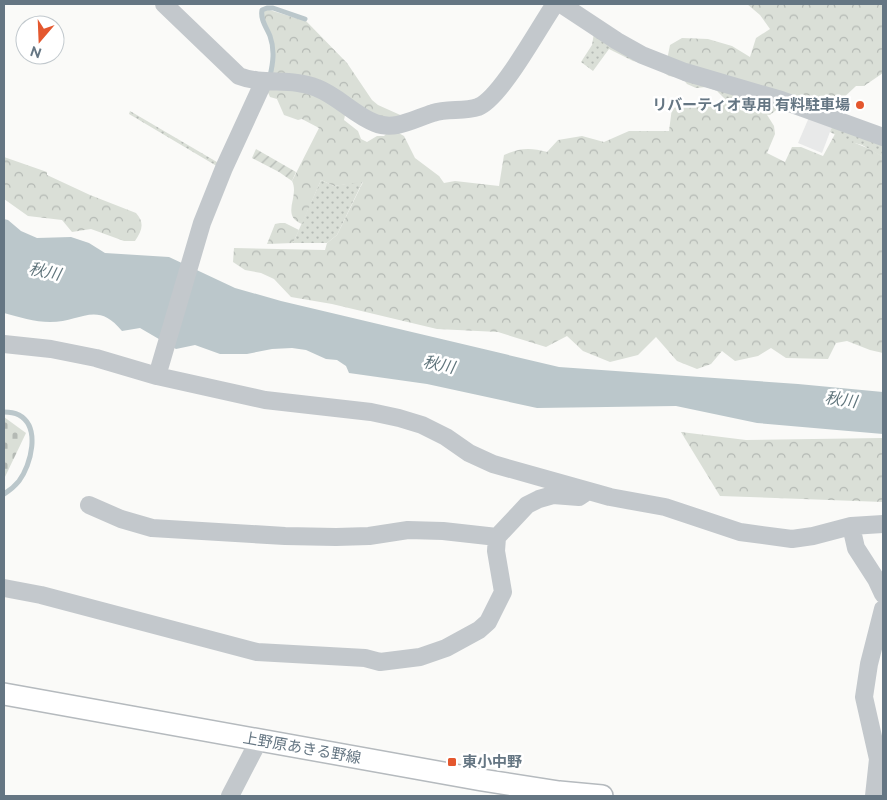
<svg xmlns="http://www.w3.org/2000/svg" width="887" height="800" font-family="Raleway,'Noto Sans JP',sans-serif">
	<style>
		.built { fill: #e8e9e9 }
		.grass { fill: url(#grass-dots) }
		.forest { fill: url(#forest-crowns) }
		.cemetery { fill: url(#cemetery-stones) }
		.garden { fill: url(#garden-furrows) }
		.water { fill: #bbc7cb }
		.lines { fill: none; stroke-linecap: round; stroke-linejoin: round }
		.stream { stroke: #bbc7cb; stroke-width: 5 }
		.major-casing { stroke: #b5babe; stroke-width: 24 }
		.minor { stroke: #c3c8cc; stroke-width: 18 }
		.major { stroke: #fff; stroke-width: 21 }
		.poi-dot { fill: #e4572e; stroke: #fff; stroke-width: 2 }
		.labels { text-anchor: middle; stroke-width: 5; stroke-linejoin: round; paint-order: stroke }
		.poi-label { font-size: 15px; font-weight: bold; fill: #657683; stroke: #fff; text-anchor: end }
		.street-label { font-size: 15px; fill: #657683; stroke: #fff }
		.water-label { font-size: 16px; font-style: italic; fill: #60757c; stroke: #fff }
	</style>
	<defs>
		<pattern id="grass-dots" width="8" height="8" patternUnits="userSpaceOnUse" patternTransform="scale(1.25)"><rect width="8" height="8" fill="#dadfd7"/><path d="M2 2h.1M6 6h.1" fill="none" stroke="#b4b9b4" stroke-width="1.8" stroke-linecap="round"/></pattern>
		<pattern id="forest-crowns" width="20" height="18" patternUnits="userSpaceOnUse" patternTransform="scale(1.25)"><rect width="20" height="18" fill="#dadfd7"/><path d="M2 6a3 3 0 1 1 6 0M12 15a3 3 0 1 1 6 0" fill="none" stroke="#b4b9b4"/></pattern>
		<pattern id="cemetery-stones" width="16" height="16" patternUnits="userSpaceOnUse" patternTransform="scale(1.25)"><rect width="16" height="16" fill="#dadfd7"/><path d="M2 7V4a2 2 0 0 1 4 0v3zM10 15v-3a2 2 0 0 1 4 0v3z" fill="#b4b9b4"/></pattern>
		<pattern id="garden-furrows" width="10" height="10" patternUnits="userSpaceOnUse" patternTransform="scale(1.25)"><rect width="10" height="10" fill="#dadfd7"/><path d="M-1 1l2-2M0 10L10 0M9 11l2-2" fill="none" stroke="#b4b9b4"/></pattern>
	</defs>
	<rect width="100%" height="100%" fill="#fafaf8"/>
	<!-- built -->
	<path class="built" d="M810,115L833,124L822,153L798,143Z"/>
	<!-- grass -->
	<path class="grass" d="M594,33L780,107L770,115L760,114L728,102L717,91L706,87L696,88L687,84L682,78L669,76L658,69L642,63L633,61L609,49L593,71L581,62L592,45Z
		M130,111L222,165L220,168L129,114Z
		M833,124L883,142V157L862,145L847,141L830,132Z
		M321,180L334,186L363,181L337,235L327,243H293Z"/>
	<!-- forest -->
	<path class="forest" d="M747,4H883V73L864,86H856L839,102L836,108L838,111L667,60L670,45L682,38L708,39L732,46L750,57L756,38L770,29L760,15Z
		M266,9L306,21L347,63L372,100L378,105L407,118L396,122L270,77C274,63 276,50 271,36C268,28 263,21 262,13Z
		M293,85L346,110L344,120L358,131L361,139L367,142L377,136H384L390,130L395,131L404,136L415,158L439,176L444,183L455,181L499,186L504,155C519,148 530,147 547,152L558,140L582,136L604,142L629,131H669L672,108L692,105L718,107L730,97L750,101L764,110L774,126L775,134L767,153L785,162L792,147H801L823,156L835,134C851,143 868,146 883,157V353L870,350L847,341L836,343L828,359L786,358L771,348L758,356L735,361L722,351L711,364L697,369L677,361L656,337L638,355L610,362L583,351L567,336L546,347L498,332L437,329L332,304L291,297L274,279L261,273L245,270L233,262L234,248L325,250L327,243L337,235L363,182L334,186L321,180L302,224C280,215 300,197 292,181L319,128L302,119L298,120L284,115L277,99L270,97L265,86Z
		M4,157L47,172V175L90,195L136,213C145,223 142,231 135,241H124L91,229L72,232L62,220L28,216L4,199Z
		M280,223H285L299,230L293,243L267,244L275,224Z
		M681,432L746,440L883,438V502L720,496Z"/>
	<!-- cemetery -->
	<path class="cemetery" d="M4,417L26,433L4,479Z"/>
	<!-- garden -->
	<path class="garden" d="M256,149L296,172L292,181L279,172L252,158Z"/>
	<!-- water -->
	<path class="water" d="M4,219L8,220L21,231L37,238L71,237L89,243L105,253L169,257L235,288L281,301L559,367L798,384L883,392V434L757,423L676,406L537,408L427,384L349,373L346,366L337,360L326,359L306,350L292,348L272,349L247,354H220L195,345L176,349L140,328L122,331C97,300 81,322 50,322C35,322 18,317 4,313Z"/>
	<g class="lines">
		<!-- stream -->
		<path class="stream" d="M270,76C273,63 275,50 270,36C267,28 260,20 262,10L267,8H273L305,19
			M4,412C8,412 15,413 19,415C41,427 31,465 19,481C15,486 9,491 4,494"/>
		<defs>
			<path id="major" d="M4,694L482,780L559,792L602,796"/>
		</defs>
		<!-- major casing -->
		<use href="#major" class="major-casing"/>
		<!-- minor -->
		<path class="minor" d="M164,4L239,76C264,86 291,77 317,88C338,96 354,115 375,123C395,131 414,119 433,113C447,108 464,112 478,107C501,98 539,27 555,4
			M561,4L617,41L642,55L685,72L781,100L883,137
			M4,344L51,349L96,358L157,376L265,400L371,412L399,418L422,425L446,437L469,453L493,464L610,497L665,507L740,532L792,539L813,536L851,526L883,524
			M157,376L202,223L224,168L264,81
			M89,505L121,519L152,528L285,536L336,537L369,536L408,530L443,531L497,537
			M851,526L856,548L876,579L883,594
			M4,588L41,595L257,652L365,658L380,662L420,657L446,648L479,630L488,622L503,592L496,551L497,537L527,505L539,499L553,495L579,497L585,493
			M230,796L259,740
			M874,796L878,759L864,697L869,664L883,609"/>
		<!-- major -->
		<use href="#major" class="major"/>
	</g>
	<!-- markers -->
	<g class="poi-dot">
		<circle cx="860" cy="105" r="5"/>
		<rect x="447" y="757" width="10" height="10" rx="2.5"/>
	</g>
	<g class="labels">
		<!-- poi labels -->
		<g class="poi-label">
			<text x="850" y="110">リバーティオ専用 有料駐車場</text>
			<text x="462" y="767" text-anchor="start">東小中野</text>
		</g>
		<!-- street labels -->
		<g class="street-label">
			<text transform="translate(302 748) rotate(10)" y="5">上野原あきる野線</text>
		</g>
		<!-- water labels -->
		<g class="water-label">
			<text transform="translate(45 271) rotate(12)" y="6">秋川</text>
			<text transform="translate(439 364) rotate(11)" y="6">秋川</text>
			<text transform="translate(841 399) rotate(8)" y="6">秋川</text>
		</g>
	</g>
	<!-- border -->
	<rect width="887" height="800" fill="none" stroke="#657683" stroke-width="10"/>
	<!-- north arrow -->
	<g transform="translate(40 40) rotate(199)"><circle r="24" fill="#ffffff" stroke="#c1c8cd"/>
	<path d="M0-4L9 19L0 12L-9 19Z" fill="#e4572e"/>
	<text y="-8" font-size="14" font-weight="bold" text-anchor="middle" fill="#657683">N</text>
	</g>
</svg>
